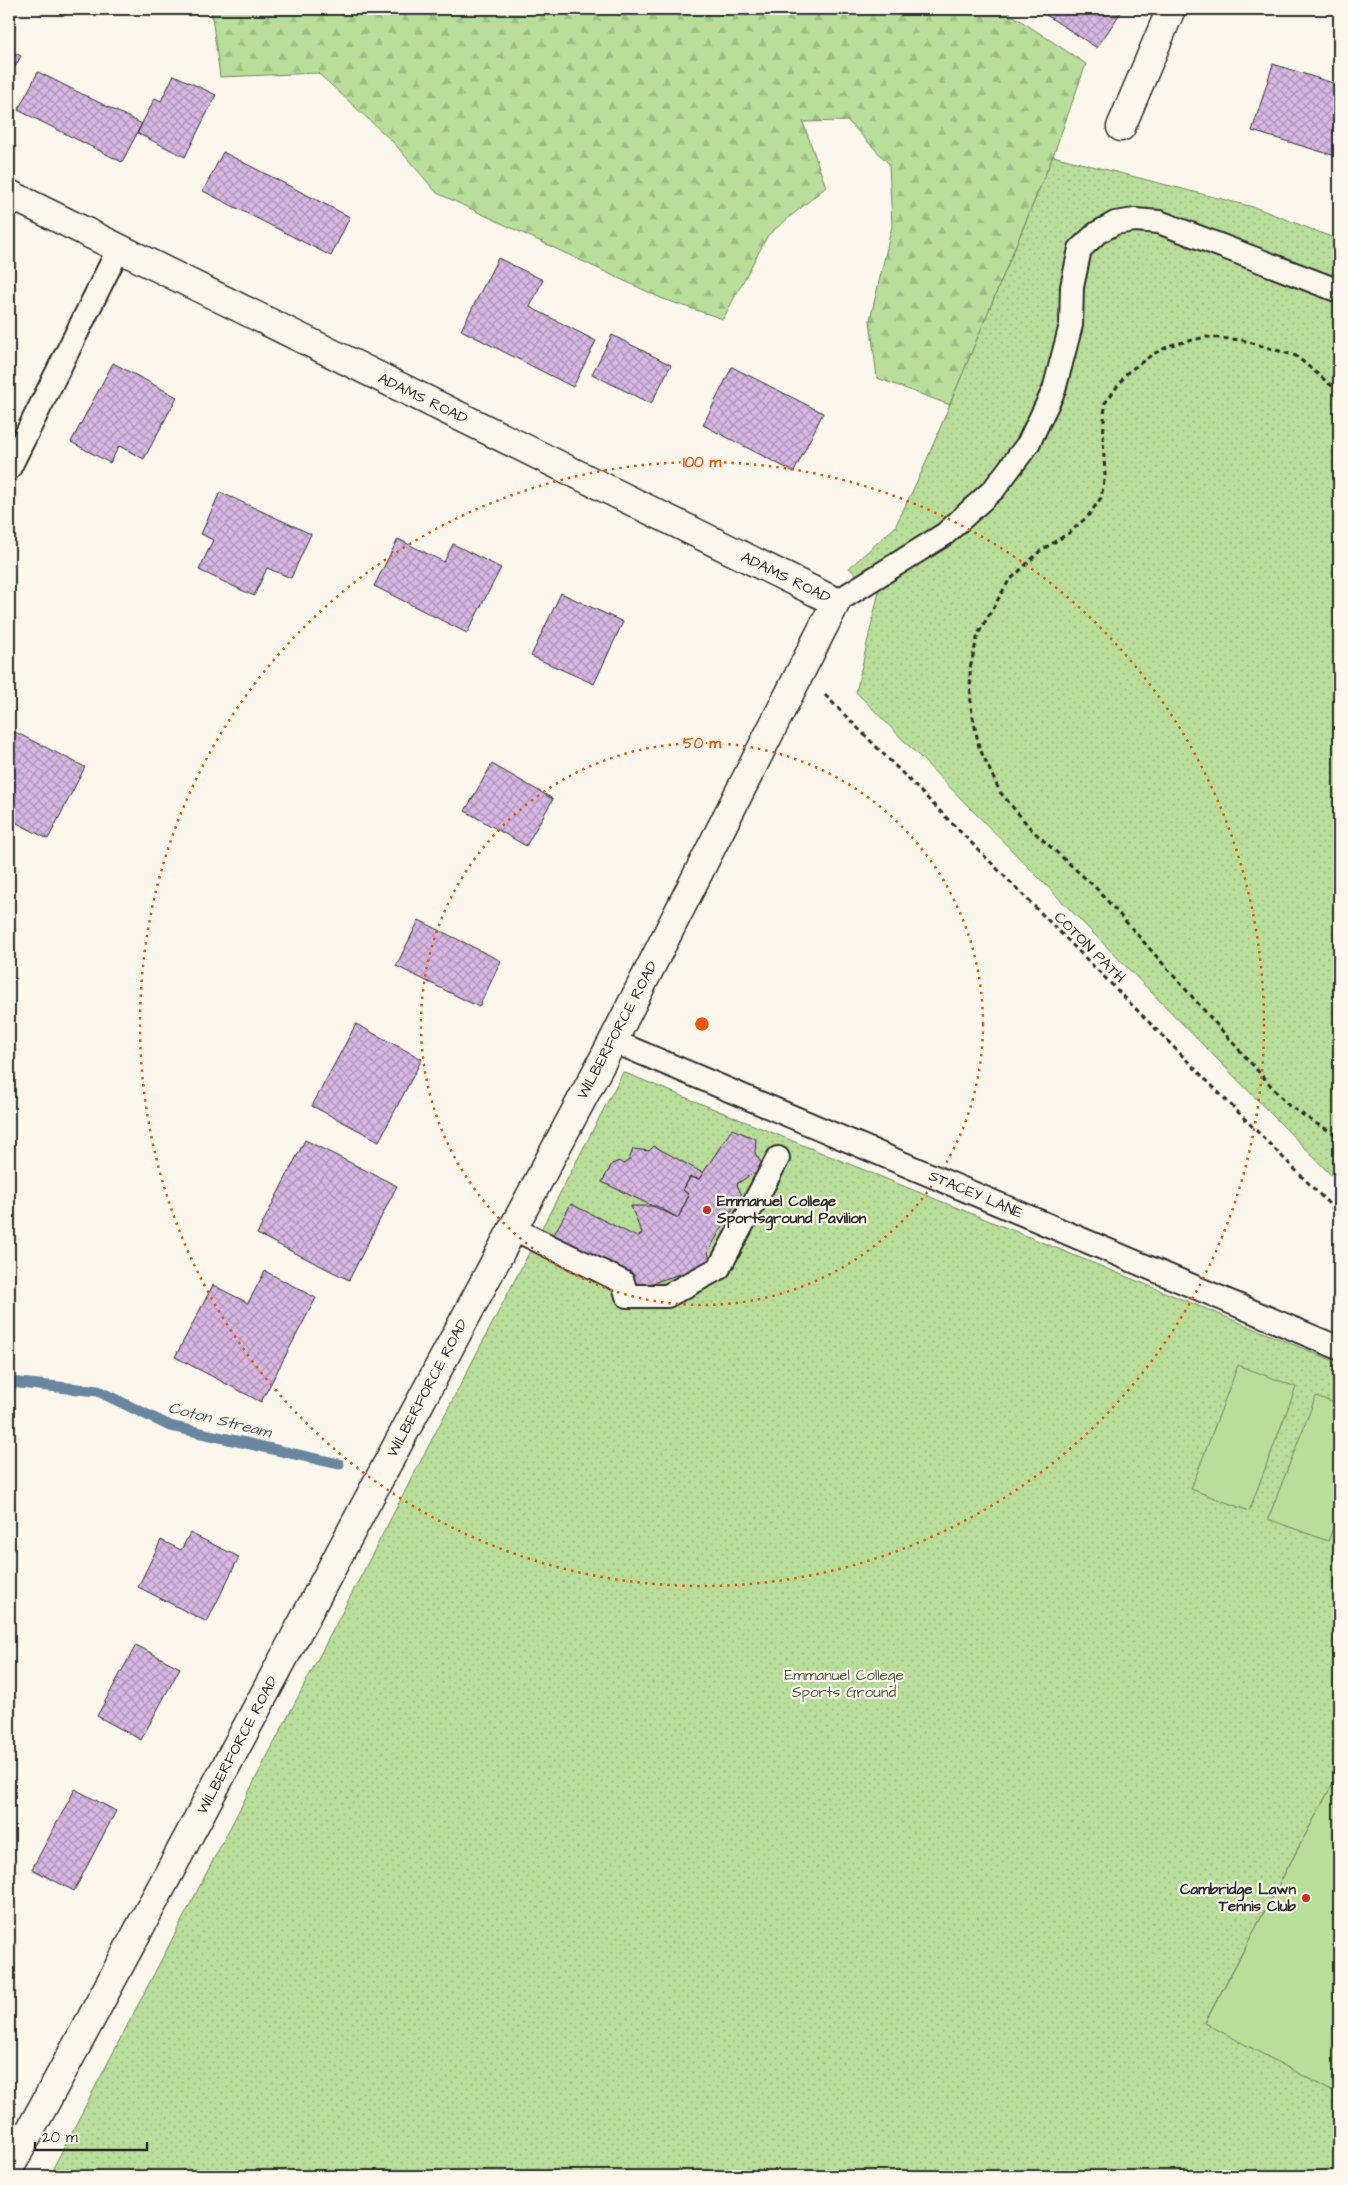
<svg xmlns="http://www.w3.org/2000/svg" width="1348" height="2185" font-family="'Architects Daughter',sans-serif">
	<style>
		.forest { fill: url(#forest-firs); stroke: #728462 }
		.park { fill: url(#park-dots); stroke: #728462 }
		.pitch { fill: #b8de99; stroke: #728462 }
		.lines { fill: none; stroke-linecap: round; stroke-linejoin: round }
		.stream { stroke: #68869f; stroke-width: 11 }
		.building { fill: url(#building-cross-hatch); stroke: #2b2b2b }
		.lane-casing { stroke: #2b2b2b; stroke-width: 26 }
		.street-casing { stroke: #2b2b2b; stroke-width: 31 }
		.path { stroke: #2b2b2b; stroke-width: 3; stroke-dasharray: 5 4; stroke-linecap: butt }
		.lane { stroke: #fbf7ec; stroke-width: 22 }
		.street { stroke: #fbf7ec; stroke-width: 28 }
		.ring { fill: none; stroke: #e8590c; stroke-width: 2.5; stroke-dasharray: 2.5 5 }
		.poi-dot { fill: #c8321e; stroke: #fbf7ec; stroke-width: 2 }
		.labels { text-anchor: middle; stroke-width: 4.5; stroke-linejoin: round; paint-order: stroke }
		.street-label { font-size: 15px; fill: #2b2b2b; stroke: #fbf7ec }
		.poi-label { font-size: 15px; font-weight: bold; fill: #2b2b2b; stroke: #fbf7ec; text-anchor: start }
		.park-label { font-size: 15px; fill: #4e5846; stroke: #fbf7ec }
		.water-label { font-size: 16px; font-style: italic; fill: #4a5965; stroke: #fbf7ec }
		.centre { fill: #e8590c; stroke: #fbf7ec; stroke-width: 2.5 }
		.ring-label { font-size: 15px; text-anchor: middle; font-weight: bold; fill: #e8590c; stroke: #fbf7ec; stroke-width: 4.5; stroke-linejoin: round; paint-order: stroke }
	</style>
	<defs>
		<pattern id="forest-firs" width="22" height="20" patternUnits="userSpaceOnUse" patternTransform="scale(1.25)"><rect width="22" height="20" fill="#b8de99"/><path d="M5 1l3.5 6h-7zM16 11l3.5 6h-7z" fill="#9ebf84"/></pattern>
		<pattern id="park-dots" width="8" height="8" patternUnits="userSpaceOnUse" patternTransform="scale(1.25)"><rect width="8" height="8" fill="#b8de99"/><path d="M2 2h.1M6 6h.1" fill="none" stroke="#9ebf84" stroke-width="1.8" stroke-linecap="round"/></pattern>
		<pattern id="building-cross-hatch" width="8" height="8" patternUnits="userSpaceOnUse" patternTransform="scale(1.25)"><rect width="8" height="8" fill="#d7b7e3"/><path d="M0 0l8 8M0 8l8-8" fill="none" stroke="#af95b8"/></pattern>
	</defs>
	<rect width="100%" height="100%" fill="#fbf7ec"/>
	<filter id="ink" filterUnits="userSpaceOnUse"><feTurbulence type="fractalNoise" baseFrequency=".02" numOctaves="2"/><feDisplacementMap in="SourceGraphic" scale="10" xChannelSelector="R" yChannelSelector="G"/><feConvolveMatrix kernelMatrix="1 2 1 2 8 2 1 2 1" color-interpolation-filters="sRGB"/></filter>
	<g filter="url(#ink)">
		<!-- forest -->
		<path class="forest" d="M211,9H1003L1086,64L1053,156L950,405L877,378L870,320L892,226L889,164L848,121L803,122L826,187L768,235L723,319L663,299L437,193L392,141L318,73L220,77Z"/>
		<!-- park -->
		<path class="park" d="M1053,156L1257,208L1339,240V1183L856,692L879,591L866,583L849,568L895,527L923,469Z
			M623,1072L1339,1363V1772L1205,2022L1339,2095V2176H49Z"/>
		<!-- pitch -->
		<path class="pitch" d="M1238,1365L1296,1387L1249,1511L1191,1489Z
			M1316,1396L1339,1405V1512L1328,1541L1268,1519Z
			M1339,1772V2095L1205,2023Z"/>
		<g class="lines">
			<!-- stream -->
			<path class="stream" d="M9,1382L98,1391L170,1426L339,1464"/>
		</g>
		<!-- building -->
		<path class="building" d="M1037,9H1123L1097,48Z
			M9,50L21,56L9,78Z
			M1273,64L1339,85V157L1252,131Z
			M38,72L142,124L122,162L18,110Z
			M174,75L216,95L185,157L137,133L155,98L161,101Z
			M223,152L350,217L331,256L203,191Z
			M498,258L543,280L530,307L596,341L573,387L461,330Z
			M612,335L671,365L651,404L592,374Z
			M113,363L177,397L144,459L119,446L110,463L71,442Z
			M732,367L823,413L794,472L703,425Z
			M220,492L311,534L291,578L267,568L254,596L199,570L213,540L201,534Z
			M398,539L444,562L453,544L501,568L467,633L374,586Z
			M561,593L623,622L594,684L531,656Z
			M9,729L85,767L48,839L9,819Z
			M492,764L553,799L526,846L465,811Z
			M419,920L501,961L479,1007L396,966Z
			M356,1024L422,1059L379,1141L312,1106Z
			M732,1129L756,1139L755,1153L766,1171L750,1175L737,1184L741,1194L708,1252L711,1264L637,1288L553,1236L571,1204L637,1237L642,1234L631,1206H657L678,1218L689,1195L683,1190L690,1177L699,1179Z
			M305,1140L397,1186L349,1280L257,1234Z
			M654,1146L703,1173L699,1179L690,1177L683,1190L689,1195L678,1218L602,1182L612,1164L619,1161L623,1164L629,1160L633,1149L649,1151Z
			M265,1271L316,1298L261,1402L175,1357L213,1285L248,1303Z
			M190,1533L239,1557L207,1622L138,1587L161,1540L181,1550Z
			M136,1645L180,1668L141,1740L97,1716Z
			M75,1789L116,1811L74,1891L32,1869Z"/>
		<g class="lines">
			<defs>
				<path id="lane" d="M9,469L119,248
					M836,602L945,534L994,489L1028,444L1054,390L1071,325L1072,287L1080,249L1097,233L1115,223L1135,220L1159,222L1339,291
					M613,1041L1339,1348
					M512,1228L623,1282L627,1296H667L719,1268L778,1158"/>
				<path id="street" d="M1121,127L1171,9
					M9,194L836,602L613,1041L91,2019L9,2169"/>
			</defs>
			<!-- lane casing -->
			<use href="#lane" class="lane-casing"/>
			<!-- street casing -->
			<use href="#street" class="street-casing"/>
			<!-- path -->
			<path class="path" d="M1339,392L1296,356L1242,340L1206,337L1171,345L1153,354L1128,372L1105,403L1103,440L1105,475L1101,498L1088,516L1069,533L1040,551L1008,582L978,634L970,669L971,707L979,747L1000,792L1032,830L1096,888L1287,1104L1315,1123L1339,1136
				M825,695L1339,1214"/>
			<!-- lane -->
			<use href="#lane" class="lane"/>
			<!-- street -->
			<use href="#street" class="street"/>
		</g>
	</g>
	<!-- distance rings -->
	<g class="ring">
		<circle cx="702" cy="1024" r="281"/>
		<circle cx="702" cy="1024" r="562"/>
	</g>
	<!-- markers -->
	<g class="poi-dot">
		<circle cx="707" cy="1210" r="5"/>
		<circle cx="1306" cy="1898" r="5"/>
	</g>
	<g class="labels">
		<!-- street labels -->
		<g class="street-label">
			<text transform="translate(423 398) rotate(26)" y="5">ADAMS ROAD</text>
			<text transform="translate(786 577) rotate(26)" y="5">ADAMS ROAD</text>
			<text transform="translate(1090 947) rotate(45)" y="5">COTON PATH</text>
			<text transform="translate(617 1030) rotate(-62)" y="5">WILBERFORCE ROAD</text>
			<text transform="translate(976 1194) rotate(23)" y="5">STACEY LANE</text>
			<text transform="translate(427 1388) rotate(-62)" y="5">WILBERFORCE ROAD</text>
			<text transform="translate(237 1745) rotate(-62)" y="5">WILBERFORCE ROAD</text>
		</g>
		<!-- poi labels -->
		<g class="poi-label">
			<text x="717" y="1206">Emmanuel College<tspan x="717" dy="17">Sportsground Pavilion</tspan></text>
			<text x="1296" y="1894" text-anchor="end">Cambridge Lawn<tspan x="1296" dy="17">Tennis Club</tspan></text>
		</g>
		<!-- park labels -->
		<g class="park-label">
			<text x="844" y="1680">Emmanuel College<tspan x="844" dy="17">Sports Ground</tspan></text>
		</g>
		<!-- water labels -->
		<g class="water-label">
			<text transform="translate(220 1419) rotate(14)" y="6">Coton Stream</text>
		</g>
	</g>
	<circle cx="702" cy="1024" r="8" class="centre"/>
	<g class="ring-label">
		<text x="702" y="467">100 m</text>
		<text x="702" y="748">50 m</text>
	</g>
	<!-- margin -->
	<rect width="1348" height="2185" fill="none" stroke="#fbf7ec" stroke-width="30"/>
	<rect x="15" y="15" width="1318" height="2155" fill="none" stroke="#2b2b2b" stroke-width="2" filter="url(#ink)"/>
	<!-- scale -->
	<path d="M35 2142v8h112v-8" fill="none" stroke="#2b2b2b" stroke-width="2.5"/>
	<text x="42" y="2142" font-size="15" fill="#2b2b2b" stroke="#fbf7ec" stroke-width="4" paint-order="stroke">20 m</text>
</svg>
